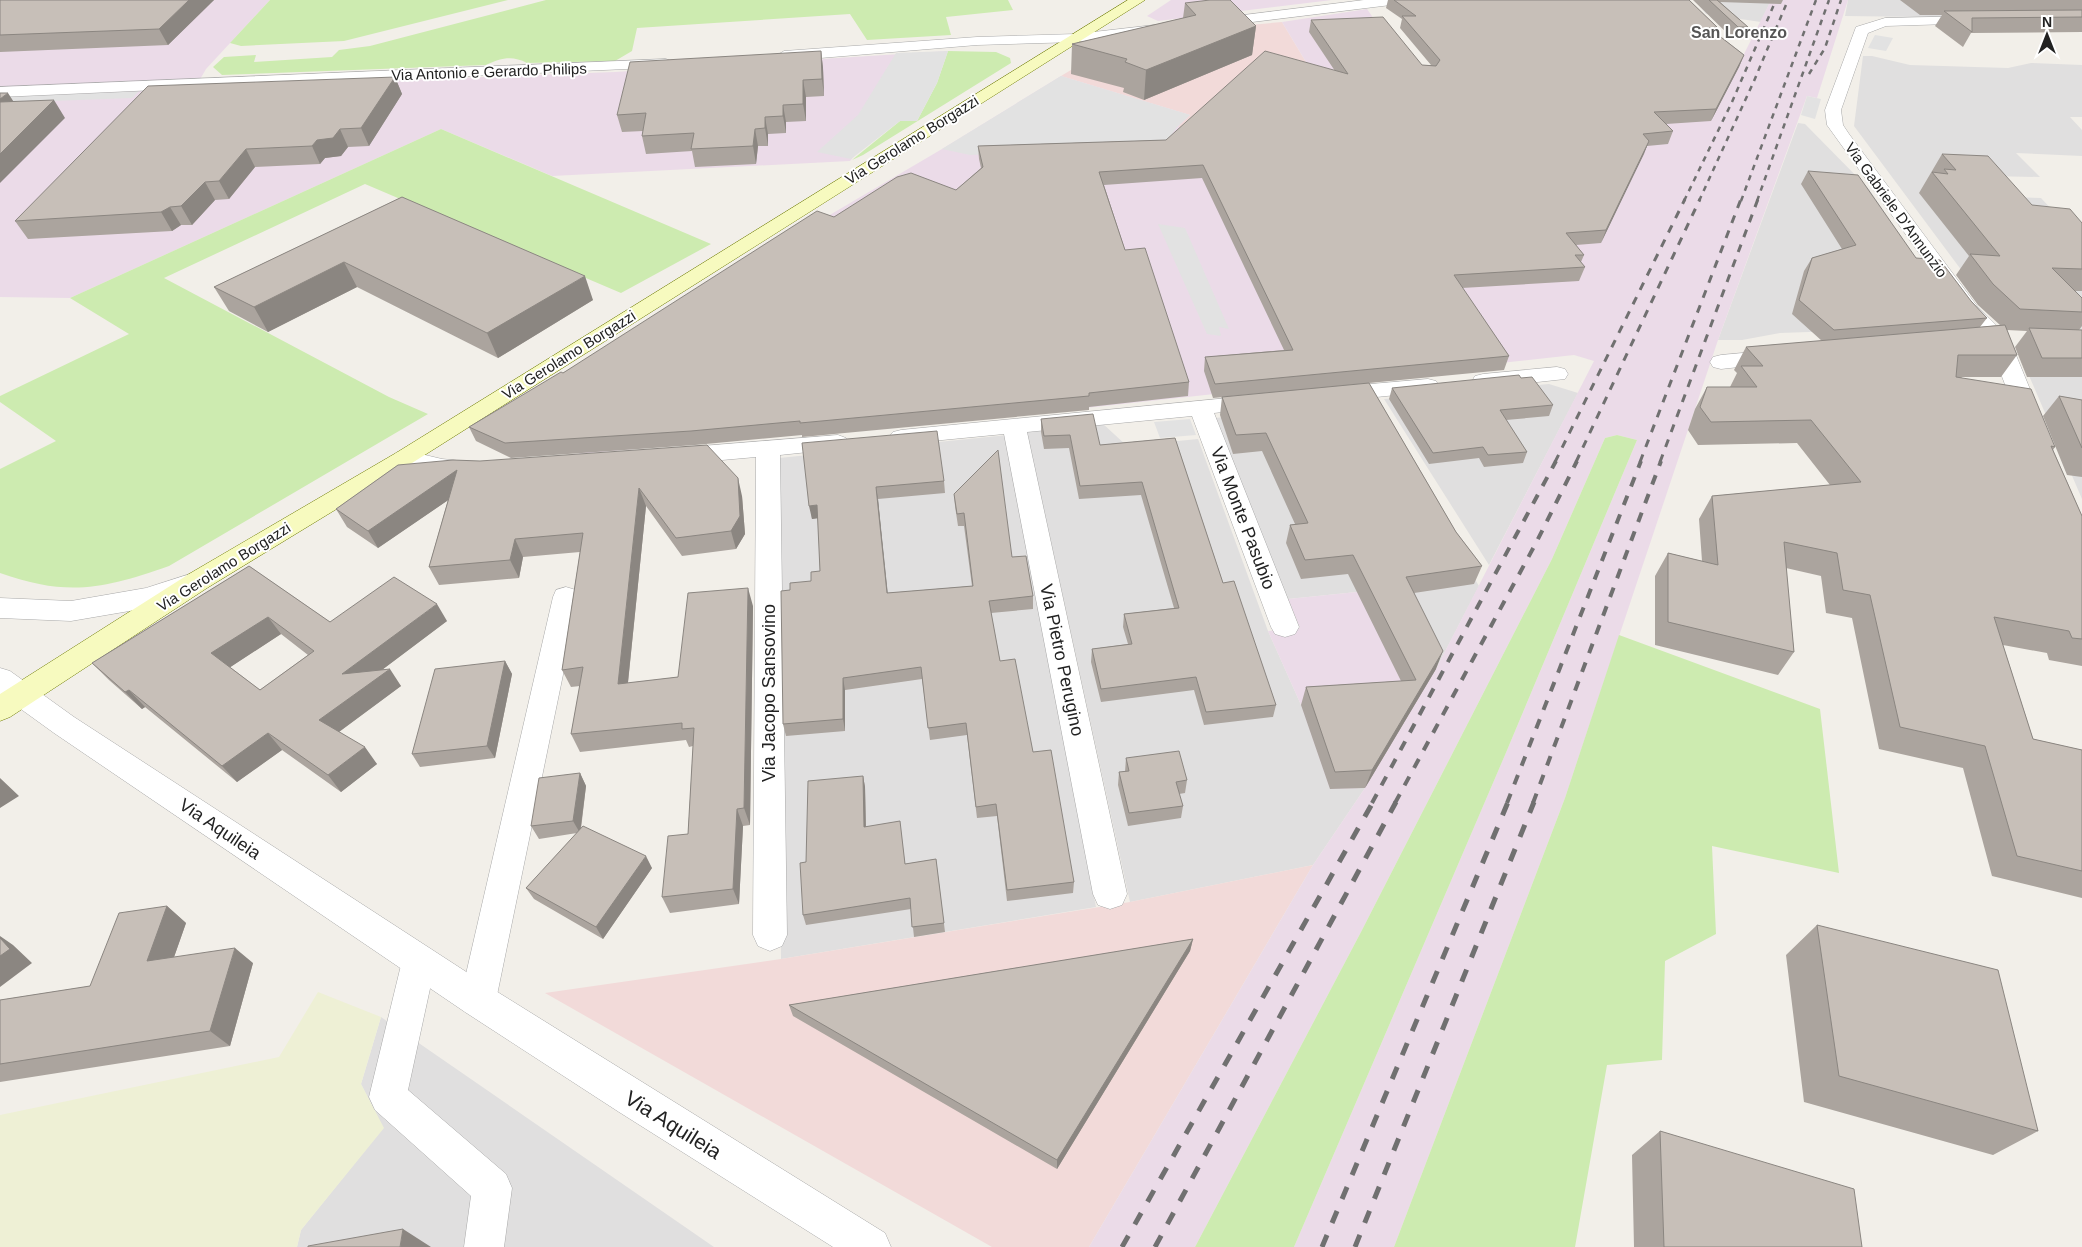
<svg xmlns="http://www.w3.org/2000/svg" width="2082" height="1247" font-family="Arial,sans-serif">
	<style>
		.residential { fill: #e0dfdf }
		.commercial { fill: #f2dad9 }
		.industrial { fill: #ebdbe8 }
		.farmland { fill: #eef0d5 }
		.grass { fill: #cdebb0 }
		.parking { fill: #e2e2e2 }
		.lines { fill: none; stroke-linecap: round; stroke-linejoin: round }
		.minor-casing { stroke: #a9a9a9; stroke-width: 1 }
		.tertiary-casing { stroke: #a9a9a9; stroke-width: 1 }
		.secondary-casing { stroke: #707d05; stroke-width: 1 }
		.minor { fill: #fff; fill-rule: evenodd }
		.tertiary { fill: #fff; fill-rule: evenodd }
		.secondary { fill: #f7fabf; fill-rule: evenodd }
		.rail-far3 { stroke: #707070; stroke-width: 2.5; stroke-dasharray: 5.5 5.5; stroke-linecap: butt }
		.rail-far2 { stroke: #707070; stroke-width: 3; stroke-dasharray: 8 8; stroke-linecap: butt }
		.rail-far1 { stroke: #707070; stroke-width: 4; stroke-dasharray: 10 10; stroke-linecap: butt }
		.rail { stroke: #707070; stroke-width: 5; stroke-dasharray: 13 13; stroke-linecap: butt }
		.wall { fill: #aba49e; fill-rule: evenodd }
		.shaded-wall { fill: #8b8681 }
		.building { fill: #c7bfb8; stroke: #8b8681; fill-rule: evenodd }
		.labels { text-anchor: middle; stroke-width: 4; stroke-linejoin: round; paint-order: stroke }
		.far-street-label { font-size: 15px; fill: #222; stroke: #fff }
		.far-neighbourhood-label { font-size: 16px; font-weight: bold; fill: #555; stroke: #fff }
		.street-label { font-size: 18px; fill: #222; stroke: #fff }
		.near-street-label { font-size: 21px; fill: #222; stroke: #fff }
	</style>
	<rect width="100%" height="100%" fill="#f2efe9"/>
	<!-- residential -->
	<path class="residential" d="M1695,0H1771L1761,22L1706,14Z
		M1848,0H2082L1993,17H1923L1845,16Z
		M1863,56H1872L1910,65L2008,68L2031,63L2082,65V117H2070L2082,130V156L2016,153L2040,177L1989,176L2008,197L2041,198L2082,242V332L1965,275L1854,126Z
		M1798,123L1805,124L1869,189L1932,283L1922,328L1780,333L1742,340H1718Z
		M2082,352V499L2021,357Z
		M1549,384L1578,393L1489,565L1384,399Z
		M1370,403L1479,586L1436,669L1396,588L1288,599L1215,418Z
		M1101,422L1127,446L1198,439L1268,631L1301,705L1365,788L1313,865L1130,902L1026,428Z
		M1008,435L1096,907L781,959L779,458Z
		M381,1017L714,1247H297L301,1230L383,1128L361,1084Z"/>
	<!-- commercial -->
	<path class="commercial" d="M1282,22L1342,122L1189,131L1177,127L1190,115L1061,76L1127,36Z
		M1313,865L1089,1247H992L545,993L781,959L1130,902Z"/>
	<!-- industrial -->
	<path class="industrial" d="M0,0H270L206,69L195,88L615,72L948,51L850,161L552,176L441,129L70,298L0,297Z
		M1171,0H1332L1158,21L1147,16Z
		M1771,0H1848L1817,98L1807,96L1718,340L1565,798L1394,1247H1294L1505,755L1637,440L1617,435L1605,438L1552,559L1361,932L1195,1247H1089L1313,865L1365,788L1330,789L1301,705L1268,631L1300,628L1288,599L1396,588L1436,669L1594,361L1574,355L1067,410L579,454L595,395L765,253L942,149L1061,76L1190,115L1178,127L1189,131L1342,122L1282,22L1367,9L1414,76L1738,66Z"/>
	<!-- farmland -->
	<path class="farmland" d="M318,992L381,1017L361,1084L384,1128L301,1230L297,1247H0V1115L279,1057Z"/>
	<!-- grass -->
	<path class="grass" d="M270,0H508L344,41L241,46L230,43Z
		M546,0H1008L1013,10L946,17L951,35L867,40L850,14L637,28L632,51L615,61L527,63C512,55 501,58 486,65L222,75L213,67L224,57L256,55L254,62L332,57L339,50L370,46Z
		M948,51L996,52L1010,58L1011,63L863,155L852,160L900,121H917L937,83Z
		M441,129L711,244L621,293L365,184L164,278L389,397L428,414L169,566C103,589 68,597 0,573V469L56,441L0,402V396L129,334L70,298Z
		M1617,435L1637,440L1505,755L1294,1247H1195L1361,932L1552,559L1605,438Z
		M1619,635L1820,709L1839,873L1712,846L1716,934L1665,961L1662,1060L1607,1065L1575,1247H1394L1565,798Z"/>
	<!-- parking -->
	<path class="parking" d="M1875,35L1893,38L1886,51L1868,48Z
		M948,51L937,83L917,121H900L851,159L817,152L858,115L896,53Z
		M1061,76L1190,115L1177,127L1162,148L970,155L942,149Z
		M139,91L132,98L0,103V97Z
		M1807,96L1821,99L1815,119L1801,115Z
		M1158,224L1185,228L1229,329L1219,327L1221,336L1207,334Z
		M1190,419L1196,435L1160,438L1154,422Z"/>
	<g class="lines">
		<defs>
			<path id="minor" d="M1364,0H1406L1399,4L1212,27L1205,23L1212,19Z
				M1976,16L1981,17L1983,20L1981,23L1886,26L1868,33L1841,110L1843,125L1849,134L1977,306L2009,338L2043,421L2039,426L2031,428L2023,426L2019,421L1988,340L1963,314L1827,125L1825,110L1856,27L1885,18Z
				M1155,25L1160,26L1162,29L1160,32L1076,42L977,45L784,61L776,56L784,51L977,37L1076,34Z
				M666,59L671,61L674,64L671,67L0,97V87Z
				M1776,350L1784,352L1787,357L1784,362L1721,369L1713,367L1710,362L1713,357L1721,355Z
				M1557,367L1565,369L1568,374L1565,379L1483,388L1475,386L1472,381L1475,376L1483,374Z
				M1428,379L1436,381L1439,386L1436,391L1337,401L1329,399L1326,394L1329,389L1337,387Z
				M1259,395L1267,397L1270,402L1267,407L1214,413L1299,627L1295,634L1285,637L1275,634L1271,627L1192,416L1027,432L1127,894L1122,905L1110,909L1098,905L1093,894L1004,434L901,444L893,442L889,437L893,432L901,430Z
				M838,435L846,438L850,443L846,448L780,455L787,935L782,946L770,951L758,946L753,935L756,457L677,464L669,461L665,456L669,451L677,448Z
				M404,450L442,459L471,462L474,468L471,474C446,480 419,470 396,463L392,458L396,453Z
				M566,587L576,590L579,597L496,1000L491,1012L478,1017L465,1012L460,1000L553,597L556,590Z
				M419,945L431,949L436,961L408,1090L506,1174L512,1188L504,1247H464L471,1196L375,1110L369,1097L402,961L407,949Z"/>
			<path id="tertiary" d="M190,574L199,577L203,584L199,591L147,608L71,621L0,618V598L71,601L146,588Z
				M0,668L10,671L74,717L491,988L885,1233L891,1247H833L619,1112L465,1012L54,733L0,694Z"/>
			<path id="secondary" d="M1128,0H1145L412,463L207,588L10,717L0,721V694L189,574L396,453Z"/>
		</defs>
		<!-- minor casing -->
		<use href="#minor" class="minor-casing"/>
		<!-- tertiary casing -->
		<use href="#tertiary" class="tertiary-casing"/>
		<!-- secondary casing -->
		<use href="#secondary" class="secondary-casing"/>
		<!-- minor -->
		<use href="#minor" class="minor"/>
		<!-- tertiary -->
		<use href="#tertiary" class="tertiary"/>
		<!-- secondary -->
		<use href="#secondary" class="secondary"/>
		<!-- rail-far3 -->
		<path class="rail-far3" d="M1809,74L1825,48L1841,0
			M1684,201L1732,102L1776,0
			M1699,201L1754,81L1788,0
			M1741,201L1816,0
			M1757,201L1829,0"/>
		<!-- rail-far2 -->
		<path class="rail-far2" d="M1555,462L1685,199
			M1576,462L1700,199
			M1640,462L1741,199
			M1660,462L1758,199"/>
		<!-- rail-far1 -->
		<path class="rail-far1" d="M1372,803L1556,461
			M1395,803L1536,543L1577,461
			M1507,803L1641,461
			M1533,803L1661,461"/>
		<!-- rail -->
		<path class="rail" d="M1122,1247L1373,802
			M1155,1247L1396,802
			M1322,1247L1508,802
			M1355,1247L1534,802"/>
	</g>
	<!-- wall -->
	<path class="wall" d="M0,0H214L168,45L0,52Z
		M1388,0H1689L1717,27L1715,32L1744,55L1739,67L1711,121L1666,124L1673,131L1668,144L1647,146L1601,243L1576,245L1584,255L1581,262L1585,267L1579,281L1462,288L1509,356L1504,370L1369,383L1456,532L1482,566L1474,584L1414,593L1436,669L1365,788L1330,789L1301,705L1306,687L1401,681L1348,574L1301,579L1286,543L1290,525L1295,524L1262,451L1233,454L1220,415L1222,397L1282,391L1213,398L1204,371L1205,357L1284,350L1202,178L1104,185L1125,250L1189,382L1188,396L1089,407V410L802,437V435L695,445L511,458L476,441L469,427L834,217L956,190L981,168L979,159L978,146L1166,140L1335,71L1309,32L1311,20L1422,65H1431L1400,28L1402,19L1386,8Z
		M1693,0H1783L1781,4L1720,2L1748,27L1743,39H1733Z
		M1900,0H2082V32L1971,33L1963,47L1935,26L1942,15H1920Z
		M1185,3L1256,26L1252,55L1144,100L1123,92L1124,88L1071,74L1072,44L1183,18Z
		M821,51L823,68L824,96L806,97V121L786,122V133L768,134V146H758L756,164L695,167L692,151L646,154L642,136L643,131L622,132L617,115Z
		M395,77L402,94L369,146L348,147L341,156L325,158L320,164L255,167L229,199L215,200L192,225H181L172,231L28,239L15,221Z
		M1942,154L2032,205L2082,223V291H2075L2082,298V326L2079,330H2082V377H2027L2015,347L2027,331L2007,330L2017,355L2001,377H1961L2055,447L2053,450L2082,516V666L2049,660L2047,653L2003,645L2033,739L2082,750V898L1992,876L1963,768L1879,749L1852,618L1826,613L1821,576L1786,568L1794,652L1778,675L1655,645V576L1668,553L1702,561L1699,519L1712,496L1830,485L1797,443L1698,445L1688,430L1695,409L1707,387H1730L1737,373L1734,370L1746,347L1822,341L1792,314L1804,271L1812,258L1842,249L1801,184L1808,171L1916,258L1971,301L1987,318L1980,327L2000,325L1978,305L1956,275L1969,256L1919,193Z
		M402,197L593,300L498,358L357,287L268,332L229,311L214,287Z
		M1521,378L1553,405L1549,416L1506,420L1527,452L1523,463L1484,467L1479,458L1429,464L1389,399L1392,388Z
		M2059,396L2082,400V477L2067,475L2043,416Z
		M1041,419L1100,445L1175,438L1223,583L1276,705L1273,717L1204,725L1194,690L1101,702L1091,662L1092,649L1128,644L1123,627L1124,614L1174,608L1141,495L1079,499L1069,448L1044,449L1041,432Z
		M802,443L944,481L945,493L878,499L887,593L972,586L964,526H958L955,506L954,494L1012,557L1033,596V609L991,613L1000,661L1033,752L1074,882L1073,893L1007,901L997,816L977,818L967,735L930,740L922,679L845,690V731L786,736L783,724L790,590L811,581L820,571L818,518L812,519Z
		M398,465L742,496L745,534L736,549L682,556L646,506L628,683L678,677L753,606L750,825L743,826L739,904L670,913L662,897L688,834L693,746L689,747L686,740L580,752L571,734L580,686L571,687L562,670L580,552L523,557L519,578L439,585L429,567L448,500L378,548L347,527L336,509Z
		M249,566L330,622L447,621L383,669L401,686L339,732L377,764L341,792L282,750L237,782L145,707L142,709L109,680L92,663ZM281,634L308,655L260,690L230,667Z
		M505,661L512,674L495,758L420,767L412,754Z
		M1126,758L1187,780L1185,793L1179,794L1183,806L1181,818L1128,826L1118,785L1119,772H1125Z
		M580,773L586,786L581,829L652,868L603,939L534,899L526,888L577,833L539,839L531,826Z
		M863,776L865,787L866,827L901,832L905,864L936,859L945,932L914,937L911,909L806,925L803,915L806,862Z
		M167,906L186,923L174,957L253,963L230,1046L0,1082V1000L90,986Z
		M1817,925L2038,1131L1993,1155L1804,1102L1786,955Z
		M1193,939L1190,951L1057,1169L793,1016L789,1005Z
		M1660,1131L1862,1247H1634L1632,1155Z"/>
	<!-- shaded-wall -->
	<path class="shaded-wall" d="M189,0H214L168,45L159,29Z
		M1256,26L1252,55L1144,100L1146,70Z
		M821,51L823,68L824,96L822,79Z
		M1744,55L1739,67L1711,121L1716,109Z
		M395,77L402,94L369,146L361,128Z
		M803,80L806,97V121L803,104Z
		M8,93L19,110L0,108V99Z
		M54,100L65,118L0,183V154Z
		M783,105L786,122V133L783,116Z
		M765,117L768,134V146L765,128Z
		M340,129L348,147L341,156L325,158L320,164L312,146L317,140Z
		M755,129L758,146L756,164L753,146Z
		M1649,141L1644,154L1601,243L1606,230Z
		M246,149L255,167L229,199L219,181Z
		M205,182L215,200L192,225L181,206Z
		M170,207L181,225L172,231L161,212Z
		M344,262L357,287L268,332L254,307Z
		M585,276L593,300L498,358L487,333Z
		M457,470L466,488L378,548L368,531Z
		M738,478L742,496L745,534L736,549L731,531Z
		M876,487L878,499L889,605L887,593Z
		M639,488L646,506L626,701L618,684Z
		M817,505L819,518L812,519L809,506Z
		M515,539L523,557L519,578L510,560Z
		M748,588L753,606L750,825L744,808Z
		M437,604L447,621L354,691L342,674Z
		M268,617L281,634L226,670L211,653Z
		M1443,651L1436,669L1365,788L1372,770Z
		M505,661L512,674L495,758L487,746Z
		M390,669L401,686L332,737L319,720Z
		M843,678L845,690V731L843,719Z
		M129,690L145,707L142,709L125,692Z
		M268,733L282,750L237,782L222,766Z
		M365,747L377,764L341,792L328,775Z
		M580,773L586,786L580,833L573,821Z
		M863,776L865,787L866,838L864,827Z
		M0,778L19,796L0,808Z
		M737,809L743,826L739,904L733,889Z
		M646,856L652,868L603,939L596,927Z
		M167,906L186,923L167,977L147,961Z
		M0,936L13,945L32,963L0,987Z
		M1193,939L1190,951L1057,1169V1160Z
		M235,948L253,963L230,1046L210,1031Z
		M403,1229L431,1247H400Z"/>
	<!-- building -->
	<path class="building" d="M0,0H189L159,29L0,35Z
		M1210,0H1230L1256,26L1146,70L1125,62L1127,59L1072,44L1196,15L1185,3Z
		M1394,0H1689L1717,27L1709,28L1744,55L1716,109L1654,112L1673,131L1643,134L1649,141L1606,230L1566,233L1584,255H1575L1585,267L1454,275L1509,356L1215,384L1205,357L1293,350L1203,165L1099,172L1125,250L1145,248L1189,382L1089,393V396L800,423V421L691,431L505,443L469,427L561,372L563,373L817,211L834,217L897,177L911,173L956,190L983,167L978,146L1166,140L1265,51L1348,74L1311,20L1383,17L1422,65L1436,66L1440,60L1402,16H1416Z
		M1709,0H1717L1748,27H1738Z
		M2082,10V17L1972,18V32L1944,11Z
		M821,51L822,79L803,80V104L783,105V116L765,117V128L755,129L753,146L691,149L694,133L642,136L646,113L617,115L630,62Z
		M395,77L361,128L340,129L333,138L317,140L312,146L246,149L219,181L205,182L181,206L170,207L161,212L15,221L148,86Z
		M0,93H8L0,99Z
		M54,100L0,154V102Z
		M1942,154L1988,156L2032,205L2070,209L2082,223V269L2052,268L2082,298V312L2020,309L1993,284L1970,254L2000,256L1932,172L1948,174L1944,169L1956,170Z
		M1808,171L1858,175L1916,258L1940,260L1971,301L1987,318L1834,330L1799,300L1812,258L1856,245Z
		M402,197L585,276L487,333L344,262L254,307L214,287Z
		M2005,325L2017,355H1958L1956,377L2031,389L2055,447L2051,446L2082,516V639L2072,638L2069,631L1994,617L2033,739L2082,750V871L2017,856L1985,746L1900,727L1870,595L1843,590L1837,553L1784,542L1794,652L1668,622V553L1718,565L1712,496L1861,482L1811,420L1711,422L1700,407L1707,387H1757L1741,366H1763L1746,347Z
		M2029,328L2082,330V358H2042Z
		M1519,375L1521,378L1532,377L1553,405L1500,410L1527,452L1488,455L1483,447L1433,453L1392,388Z
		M1369,383L1456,532L1482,566L1406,577L1443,651L1372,770L1335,772L1306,687L1416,680L1353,555L1305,560L1290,525L1308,523L1266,433L1236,435L1222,397Z
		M2059,396L2082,400V448Z
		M1093,414L1100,445L1175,438L1223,583L1234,581L1276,705L1206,712L1196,677L1101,689L1092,649L1132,644L1124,614L1179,608L1142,482L1080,486L1070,435L1044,436L1041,419Z
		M937,431L944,481L876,487L887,593L973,586L964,513L957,514L954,494L998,450L1012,557L1026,556L1033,596L989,601L1000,661L1015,659L1033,752L1051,750L1074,882L1007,890L996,804L976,807L966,723L928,728L921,667L843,678V719L783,724L781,591L790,590V583L811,581V572L820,571L817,505L809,506L802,443Z
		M707,445L738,478L740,516L731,531L676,538L639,488L618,684L678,677L688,593L748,588L744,808L737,809L733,889L662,897L668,836L688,834L694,728L682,729V723L571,734L583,667L562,670L583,533L515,539L510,560L429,567L457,470L368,531L336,509L398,465L453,460L480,461Z
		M249,566L330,622L394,577L437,604L342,674L390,669L319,720L365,747L328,775L268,733L222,766L129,690L125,692L92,663ZM268,617L314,651L260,690L211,653Z
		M505,661L487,746L412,754L435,669Z
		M1179,751L1187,780L1176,782L1183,806L1129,813L1119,772L1129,771L1126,758Z
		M580,773L573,821L531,826L539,778Z
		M863,776L864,827L900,821L905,864L936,859L944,923L912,927L910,898L803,915L800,863L806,862L808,781Z
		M583,826L646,856L596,927L526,888Z
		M167,906L147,961L235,948L210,1031L0,1064V1000L90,986L119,913Z
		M1817,925L1998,970L2038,1131L1839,1076Z
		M0,938L10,949L0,956Z
		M1193,939L1057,1160L789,1005Z
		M1660,1131L1854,1189L1862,1247H1664Z
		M403,1229L400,1247H308V1246Z"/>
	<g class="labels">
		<!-- far-street labels -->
		<g class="far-street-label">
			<text transform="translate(489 72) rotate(-2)" y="5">Via Antonio e Gerardo Philips</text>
			<text transform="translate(912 140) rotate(-32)" y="5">Via Gerolamo Borgazzi</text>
			<text transform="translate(1896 210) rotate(54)" y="5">Via Gabriele D'Annunzio</text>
			<text transform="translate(569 355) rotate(-32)" y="5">Via Gerolamo Borgazzi</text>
			<text transform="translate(224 567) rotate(-32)" y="5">Via Gerolamo Borgazzi</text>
		</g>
		<!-- far-neighbourhood labels -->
		<g class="far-neighbourhood-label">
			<text x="1739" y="38">San Lorenzo</text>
		</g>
		<!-- street labels -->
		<g class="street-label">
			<text transform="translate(1243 518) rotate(69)" y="6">Via Monte Pasubio</text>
			<text transform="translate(1062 660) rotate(78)" y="6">Via Pietro Perugino</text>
			<text transform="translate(769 693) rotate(-90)" y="6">Via Jacopo Sansovino</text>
			<text transform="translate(220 829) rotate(34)" y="6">Via Aquileia</text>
		</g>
		<!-- near-street labels -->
		<g class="near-street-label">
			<text transform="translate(673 1125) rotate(32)" y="7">Via Aquileia</text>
		</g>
	</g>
	<!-- north arrow -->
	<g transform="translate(2047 35)" stroke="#ffffff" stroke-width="4" paint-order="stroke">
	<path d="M0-4L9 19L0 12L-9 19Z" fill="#222222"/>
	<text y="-8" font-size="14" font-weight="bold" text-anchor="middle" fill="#222222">N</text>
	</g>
</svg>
